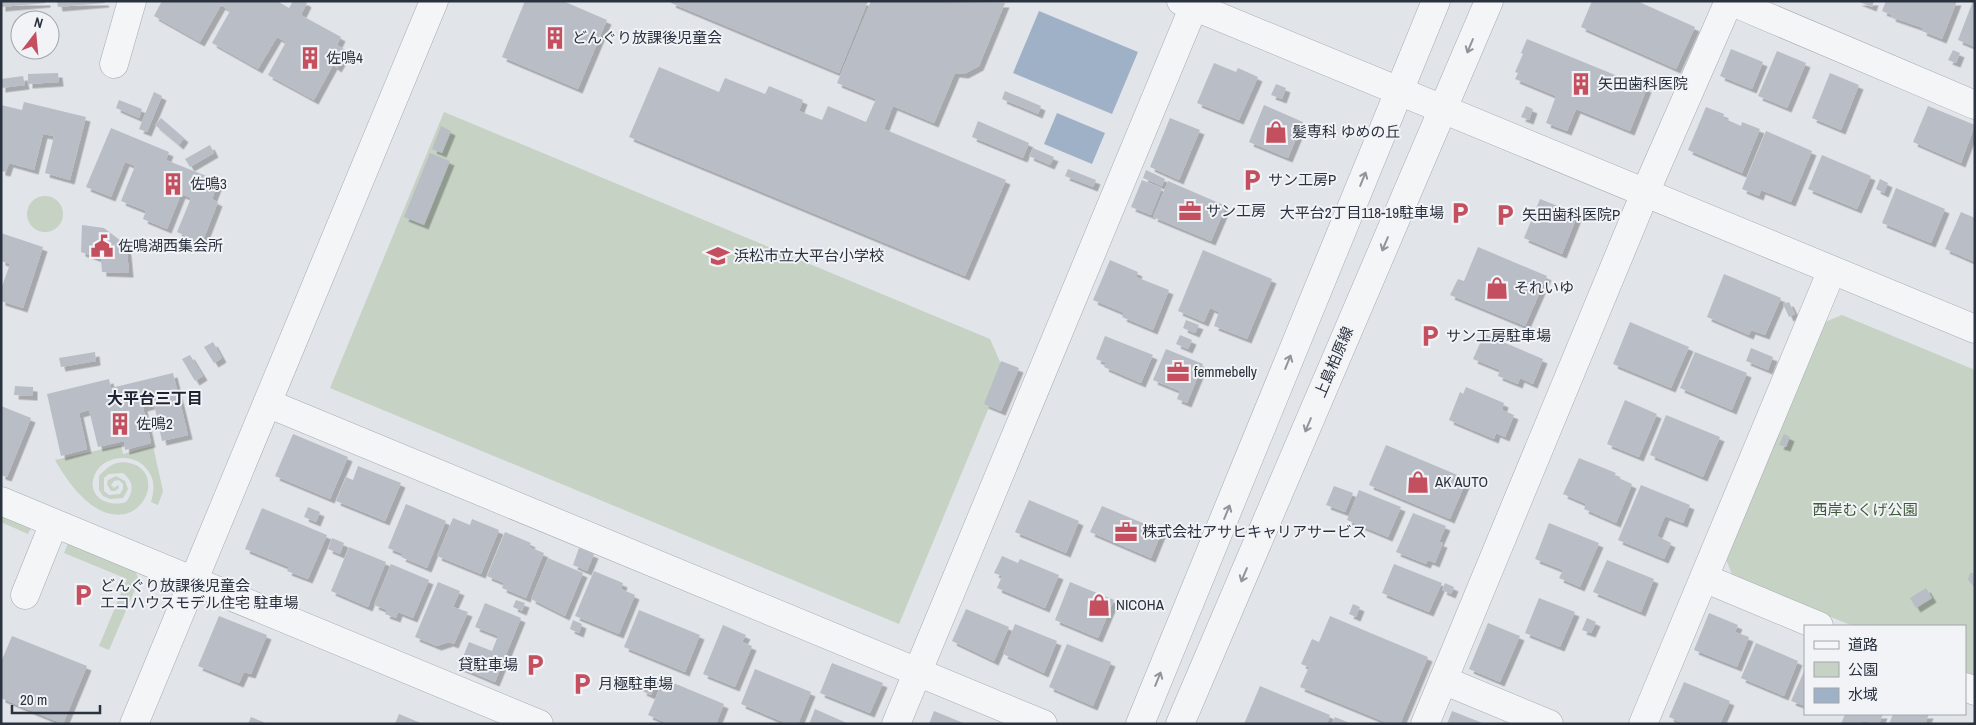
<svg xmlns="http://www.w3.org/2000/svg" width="1976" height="725" font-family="'Archivo Narrow','Noto Sans JP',sans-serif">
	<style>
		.green { fill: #c6d2c3 }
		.water { fill: #9fb1c6 }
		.building { fill: #b9bdc5; filter: url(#shadow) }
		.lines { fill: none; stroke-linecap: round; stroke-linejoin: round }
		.minor-casing { stroke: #a7abb3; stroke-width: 29 }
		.minor { stroke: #f4f5f7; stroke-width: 28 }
		.oneway { stroke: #90949b }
		.labels { text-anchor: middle; stroke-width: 4; stroke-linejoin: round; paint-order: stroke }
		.poi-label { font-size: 15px; fill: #2b323f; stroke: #f1f3f6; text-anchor: start }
		.street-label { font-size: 15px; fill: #2b323f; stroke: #f1f3f6 }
		.park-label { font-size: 15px; fill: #3f5a39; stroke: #f1f3f6 }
		.neighbourhood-label { font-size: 16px; font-weight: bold; fill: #1d2330; stroke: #f1f3f6 }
	</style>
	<defs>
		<filter id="shadow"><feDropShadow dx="4.5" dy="4.5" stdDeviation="0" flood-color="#0004"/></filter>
	</defs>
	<rect width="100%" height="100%" fill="#e1e4e9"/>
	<!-- green -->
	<path class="green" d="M444,112L990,339L1004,371L899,624L330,388Z
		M27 214a18 18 0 1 1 36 0a18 18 0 1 1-36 0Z
		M1842,315L1975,370V676L1965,672V626H1853L1733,577L1726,559L1825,322Z
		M121,445L123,454L153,446L163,491L158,505L151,502C155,488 155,477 144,466C131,453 103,456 95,474C85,496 108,508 126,502C134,491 134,482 123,473L109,474L104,478V491L109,495L120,494L123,489V484L119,480L114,481L111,485L114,488L118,485L119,488L115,491H111L107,484L108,480L116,476L125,481L128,489L123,498L110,499L103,496L99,490V476C107,467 116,460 129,463C180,473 121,576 55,460Z
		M1,515L31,528L28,534L1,522Z
		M68,543L135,571L139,580L109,650L99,646L127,579L64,553Z"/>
	<!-- water -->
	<path class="water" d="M1039,11L1138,52L1112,114L1013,73Z
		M1057,113L1105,133L1092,164L1044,144Z"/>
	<!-- building -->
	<path class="building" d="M1,1H46V3L1,7Z
		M57,1H104L105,3L58,7Z
		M162,1H277L289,8L293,1H304L307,3L301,15L341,37L337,45L347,51L337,68L333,65L314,100L268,75L286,42L277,37L258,69L212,43L230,11L221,5L200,42L154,16Z
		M525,1H563L607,20L578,89L502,57Z
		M672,1H868L839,73L671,3Z
		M871,1L1005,3L979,66L964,74L955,73L934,123L893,106L884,129L1006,180L965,276L629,137L659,67L719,92L725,78L765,94L769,86L803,100L799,111L822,120L828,106L866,122L876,99L837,83Z
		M1592,1H1637L1695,27L1676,69L1581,27Z
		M1857,1H1874L1872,7Z
		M1886,1H1957L1942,39L1922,31L1923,28L1891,17L1892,15L1882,11Z
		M1973,1H1975V47L1958,40Z
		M1527,39L1647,88L1630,131L1576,109L1567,131L1546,123L1556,96L1515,79L1518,73L1515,72L1523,54L1521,53Z
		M1731,49L1763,62L1752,89L1720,76Z
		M1953,50L1960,53L1956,63L1948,60Z
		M1777,51L1806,63L1787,108L1758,96Z
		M1214,63L1236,72L1238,68L1258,77L1239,120L1197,103Z
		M58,73L59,82L28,84V74Z
		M1830,73L1859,85L1841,130L1812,118Z
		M23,76L25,85L1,88V79Z
		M1276,84L1286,88L1282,99L1271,95Z
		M1005,91L1041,106L1038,114L1002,99Z
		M154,92L162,96L147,132L139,129Z
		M119,100L142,109L139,118L116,108Z
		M24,102L86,117L70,180L45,173L54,136L43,134L34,170L9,163L6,172L1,171V105L22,110Z
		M1264,105L1303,122L1288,158L1249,142Z
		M1526,106L1533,109L1529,120L1521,117Z
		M1928,106L1975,125L1961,163L1913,142Z
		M1706,107L1724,114L1723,118L1741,126L1742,122L1760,129L1742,173L1688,150Z
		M161,118L184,138L179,145L155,125Z
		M1170,118L1200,130L1179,180L1150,167Z
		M978,121L1029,143L1023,158L972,137Z
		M441,126L451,131L442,153L432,149Z
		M111,128L169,152L166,160L219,181L212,199L218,202L202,243L177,232L191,198L181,194L167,229L143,219L146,211L121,201L135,166L125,162L111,197L86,187Z
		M1766,131L1812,151L1791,202L1761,190L1759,196L1742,189Z
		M210,145L214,153L190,167L185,159Z
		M1033,148L1054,157L1050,165L1029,156Z
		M430,153L450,161L424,225L404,217Z
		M1822,155L1871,176L1857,209L1808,189Z
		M1068,169L1096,180L1093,187L1065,176Z
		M1146,170L1165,179L1162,186L1143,178Z
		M1880,179L1888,183L1884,193L1876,189Z
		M1142,180L1162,188L1151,215L1131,207Z
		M1168,181L1226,206L1211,241L1153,217Z
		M1896,188L1945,209L1931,243L1882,223Z
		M1540,199L1578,214L1562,254L1524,238Z
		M1961,212L1975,218V262L1945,249Z
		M82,225L104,228L121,241L127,251L129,273L102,272L101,259L81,252Z
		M1,233L43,247L23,308L1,301V289L10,264L1,261Z
		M1478,247L1547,276L1525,326L1450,295L1458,279L1464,281Z
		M1203,250L1272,279L1247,339L1214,326L1219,312L1210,308L1204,322L1178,311Z
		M1110,260L1138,272L1136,277L1169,290L1153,330L1122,317L1124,313L1093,300Z
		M1724,274L1781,298L1765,335L1751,330L1749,335L1707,317Z
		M1789,302L1795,314L1789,317L1783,304Z
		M1186,320L1199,325L1195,333L1183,328Z
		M1630,322L1689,347L1671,388L1613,364Z
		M1484,334L1543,359L1533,384L1520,378L1518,384L1498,376L1500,370L1473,359Z
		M1180,335L1192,340L1188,349L1176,344Z
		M1105,336L1153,355L1141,383L1104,367L1106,363L1096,359Z
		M213,342L222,358L214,363L204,347Z
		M1751,348L1773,357L1768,370L1746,361Z
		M1166,349L1203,364L1187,403L1177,399L1180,391L1153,380Z
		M95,352L96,361L61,367L59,358Z
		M1695,352L1747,373L1732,410L1680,388Z
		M190,355L203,376L195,381L182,359Z
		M1001,361L1019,368L1001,411L984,404Z
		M173,373L188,435L162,441L154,404L143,407L151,443L125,450L124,441L98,447L89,410L79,413L87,449L61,456L47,394L109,379L111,388Z
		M15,386L33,387V396L14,395Z
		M1466,387L1504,403L1502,410L1514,415L1505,437L1496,433L1494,439L1449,420L1460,392L1463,394Z
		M1625,400L1657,414L1639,457L1607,444Z
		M1,406L31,418L7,477L1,475Z
		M1666,415L1720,437L1703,477L1650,455Z
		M293,434L348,457L330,499L275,476Z
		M1784,434L1790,437L1786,447L1779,445Z
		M1386,445L1467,479L1450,519L1369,485Z
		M1579,458L1616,473L1614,476L1632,484L1616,523L1584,509L1586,504L1563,494Z
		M358,466L401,483L385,521L336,501L346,477L353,480Z
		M1641,485L1690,505L1683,523L1665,516L1657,536L1671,543L1664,559L1618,540Z
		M1334,486L1353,493L1345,512L1326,505Z
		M1359,490L1401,507L1388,537L1347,520Z
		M1029,500L1079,521L1066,553L1015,532Z
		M406,504L446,521L427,568L401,557L403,554L388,548Z
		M1102,506L1162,531L1151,558L1090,532Z
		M308,507L320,512L316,522L304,517Z
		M262,508L327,535L308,579L287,571L289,567L245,549Z
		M1413,513L1446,526L1439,542L1443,543L1435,563L1428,560L1426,564L1396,552Z
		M453,518L470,525L472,519L499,530L481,574L437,556Z
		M1549,523L1599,543L1580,587L1559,578L1563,570L1535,559Z
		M505,532L531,543L529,547L544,553L526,598L502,588L504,583L487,576Z
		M332,538L344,543L340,554L328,549Z
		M349,547L386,562L368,607L331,591Z
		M579,548L594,554L587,571L573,565Z
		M1002,556L1018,563L1020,559L1059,575L1045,608L997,588L1002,576L994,573Z
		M548,558L583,573L565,616L531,599Z
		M1607,560L1654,579L1641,612L1593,592Z
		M391,564L429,580L413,618L398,612L396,618L385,614L387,610L374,605Z
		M1394,564L1442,583L1429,612L1382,593Z
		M594,571L623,583L621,589L635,595L619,634L575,616Z
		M1970,573H1975V584H1971L1968,579Z
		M438,582L460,591L453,607L468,612L454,644L449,642L437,646L415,637Z
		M1070,582L1114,600L1098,638L1055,620Z
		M1445,583L1454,587L1451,594L1442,590Z
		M1926,588L1932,598L1916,608L1910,598Z
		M1539,598L1575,612L1560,647L1525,633Z
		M516,600L525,603L522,611L513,607Z
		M485,603L521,618L495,682L459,667L469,642L492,651L498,636L475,627Z
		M1353,604L1360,607L1356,617L1349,614Z
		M966,609L1009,627L994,661L952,641Z
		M639,610L700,635L685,672L624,647Z
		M1709,613L1738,625L1735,632L1749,637L1737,667L1694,650Z
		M219,616L267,635L251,674L244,672L239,683L198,666Z
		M1330,616L1428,657L1400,724H1390L1300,687L1309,667L1301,664L1312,639L1319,642Z
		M1587,618L1596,622L1591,633L1582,630Z
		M573,620L582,624L579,633L570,629Z
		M1488,623L1520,636L1500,682L1469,669Z
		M1015,624L1057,641L1044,673L1003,654Z
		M723,625L746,635L742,642L752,646L735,687L703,674Z
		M12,636L87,666L63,724L1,698V662Z
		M1756,643L1798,661L1784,696L1741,678Z
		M1067,644L1111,662L1093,706L1049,687Z
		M832,663L883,683L870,713L820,693Z
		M755,669L811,692L798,724H788L741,704Z
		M1805,669V706L1791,701Z
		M649,674L658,677L651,695L642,691Z
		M664,679L724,704L716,724H669L648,715Z
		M1684,682L1730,701L1720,724H1684L1669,717Z
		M1260,686L1330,715L1327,724H1244Z
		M815,709L849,724H809Z
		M934,711L966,724H929Z
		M1452,711L1485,724H1447Z
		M399,714L423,724H395Z
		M1845,714H1883L1879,724L1862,721L1861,724H1841Z
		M1893,714H1929L1925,724H1889Z
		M251,717L268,724H248Z
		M1335,717L1352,724H1332Z"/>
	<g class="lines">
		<defs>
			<path id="minor" d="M1181,1L1975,329
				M1730,1L1975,105
				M114,64L132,1
				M267,403L1043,724
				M1,501L539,724
				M1704,578L1819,626
				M25,595L54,523
				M1443,680L1549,724
				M1965,687L1975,691
				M134,724L434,1
				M896,724L1196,1
				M1140,724L1436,1
				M1180,724L1489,1
				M1425,724L1645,193L1729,1
				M1643,724L1832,270"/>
		</defs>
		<!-- minor casing -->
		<use href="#minor" class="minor-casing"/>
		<!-- minor -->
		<use href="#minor" class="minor"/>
	</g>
	<!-- one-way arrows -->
	<defs><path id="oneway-shaft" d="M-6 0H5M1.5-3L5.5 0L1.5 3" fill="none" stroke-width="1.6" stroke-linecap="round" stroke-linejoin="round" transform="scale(1.25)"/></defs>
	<g class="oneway">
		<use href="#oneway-shaft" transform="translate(1470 46) rotate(113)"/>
		<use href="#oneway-shaft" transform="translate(1363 179) rotate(-68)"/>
		<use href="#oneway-shaft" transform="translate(1385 244) rotate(113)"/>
		<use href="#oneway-shaft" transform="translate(1288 362) rotate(-68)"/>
		<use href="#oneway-shaft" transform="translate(1308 425) rotate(113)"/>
		<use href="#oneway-shaft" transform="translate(1227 512) rotate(-68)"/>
		<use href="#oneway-shaft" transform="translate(1244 575) rotate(113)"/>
		<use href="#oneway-shaft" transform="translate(1158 679) rotate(-68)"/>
	</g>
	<!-- icons -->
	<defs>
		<symbol id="building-bare" viewBox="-9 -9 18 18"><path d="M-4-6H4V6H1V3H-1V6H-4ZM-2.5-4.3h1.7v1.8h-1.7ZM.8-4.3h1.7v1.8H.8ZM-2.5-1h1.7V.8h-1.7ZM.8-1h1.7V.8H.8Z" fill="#c4505f" stroke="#f1f3f6" stroke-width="2.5" paint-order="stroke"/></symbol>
		<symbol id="shop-bare" viewBox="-9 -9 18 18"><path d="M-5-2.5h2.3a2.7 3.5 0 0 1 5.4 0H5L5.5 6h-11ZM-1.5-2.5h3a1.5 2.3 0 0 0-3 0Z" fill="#c4505f" stroke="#f1f3f6" stroke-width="2.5" paint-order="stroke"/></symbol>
		<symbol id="parking-bare" viewBox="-9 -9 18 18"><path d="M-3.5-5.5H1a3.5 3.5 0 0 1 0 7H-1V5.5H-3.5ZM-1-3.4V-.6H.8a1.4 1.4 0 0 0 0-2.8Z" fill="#c4505f" stroke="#f1f3f6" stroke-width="2.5" paint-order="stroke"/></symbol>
		<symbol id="office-bare" viewBox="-9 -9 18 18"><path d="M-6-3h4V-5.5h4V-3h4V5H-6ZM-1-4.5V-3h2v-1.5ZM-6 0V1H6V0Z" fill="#c4505f" stroke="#f1f3f6" stroke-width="2.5" paint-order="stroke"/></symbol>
		<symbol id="civic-bare" viewBox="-9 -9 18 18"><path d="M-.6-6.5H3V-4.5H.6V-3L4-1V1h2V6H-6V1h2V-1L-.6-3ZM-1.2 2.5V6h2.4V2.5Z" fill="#c4505f" stroke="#f1f3f6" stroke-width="2.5" paint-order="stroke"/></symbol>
		<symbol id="school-bare" viewBox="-9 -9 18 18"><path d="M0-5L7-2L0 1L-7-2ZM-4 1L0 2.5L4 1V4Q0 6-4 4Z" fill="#c4505f" stroke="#f1f3f6" stroke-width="2.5" paint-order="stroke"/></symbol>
	</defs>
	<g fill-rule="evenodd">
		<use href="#building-bare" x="539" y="22" width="32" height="32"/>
		<use href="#building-bare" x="294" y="42" width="32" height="32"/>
		<use href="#building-bare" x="1565" y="68" width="32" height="32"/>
		<use href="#shop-bare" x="1260" y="116" width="32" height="32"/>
		<use href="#parking-bare" x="1236" y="164" width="32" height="32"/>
		<use href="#building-bare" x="157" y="168" width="32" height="32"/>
		<use href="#office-bare" x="1174" y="195" width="32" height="32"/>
		<use href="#parking-bare" x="1444" y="197" width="32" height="32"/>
		<use href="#parking-bare" x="1489" y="199" width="32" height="32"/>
		<use href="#civic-bare" x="86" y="230" width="32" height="32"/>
		<use href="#school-bare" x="702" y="240" width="32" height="32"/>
		<use href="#shop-bare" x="1481" y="272" width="32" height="32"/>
		<use href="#parking-bare" x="1414" y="320" width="32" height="32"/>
		<use href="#office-bare" x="1162" y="356" width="32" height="32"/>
		<use href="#building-bare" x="104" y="408" width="32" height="32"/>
		<use href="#shop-bare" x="1402" y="466" width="32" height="32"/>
		<use href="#office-bare" x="1110" y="516" width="32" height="32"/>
		<use href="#parking-bare" x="67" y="579" width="32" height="32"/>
		<use href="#shop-bare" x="1083" y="589" width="32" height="32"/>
		<use href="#parking-bare" x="519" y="649" width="32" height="32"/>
		<use href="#parking-bare" x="566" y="668" width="32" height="32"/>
	</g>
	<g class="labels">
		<!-- poi labels -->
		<g class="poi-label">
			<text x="572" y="43">どんぐり放課後児童会</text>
			<text x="326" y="63">佐鳴4</text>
			<text x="1598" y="89">矢田歯科医院</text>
			<text x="1292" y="137">髪専科 ゆめの丘</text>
			<text x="1268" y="185">サン工房P</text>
			<text x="190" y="189">佐鳴3</text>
			<text x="1206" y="216">サン工房</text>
			<text x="1444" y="218" text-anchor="end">大平台2丁目118-19駐車場</text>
			<text x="1522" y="220">矢田歯科医院P</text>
			<text x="118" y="251">佐鳴湖西集会所</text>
			<text x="734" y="261">浜松市立大平台小学校</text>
			<text x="1514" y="293">それいゆ</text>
			<text x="1446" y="341">サン工房駐車場</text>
			<text x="1194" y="377">femmebelly</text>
			<text x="136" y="429">佐鳴2</text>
			<text x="1435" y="487">AK AUTO</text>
			<text x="1142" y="537">株式会社アサヒキャリアサービス</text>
			<text x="100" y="591">どんぐり放課後児童会<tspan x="100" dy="17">エコハウスモデル住宅 駐車場</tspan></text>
			<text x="1116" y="610">NICOHA</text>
			<text x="518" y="670" text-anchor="end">貸駐車場</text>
			<text x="598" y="689">月極駐車場</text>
		</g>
		<!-- street labels -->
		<g class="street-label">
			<text transform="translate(1334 362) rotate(-67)" y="5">上島柏原線</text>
		</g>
		<!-- park labels -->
		<g class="park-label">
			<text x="1865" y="515">西岸むくげ公園</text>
		</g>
		<!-- neighbourhood labels -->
		<g class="neighbourhood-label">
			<text x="155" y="404">大平台三丁目</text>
		</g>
	</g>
	<!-- border -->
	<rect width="1976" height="725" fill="none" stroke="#2b323f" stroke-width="5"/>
	<!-- legend -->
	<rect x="1804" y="625" width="162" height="90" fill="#f1f3f6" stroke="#a2a6ad"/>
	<rect x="1814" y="641" width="25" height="8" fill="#f4f5f7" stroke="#a2a6ad"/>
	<text x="1848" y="650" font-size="15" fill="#2b323f">道路</text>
	<rect x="1814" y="662" width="25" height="15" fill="#c6d2c3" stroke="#a2a6ad"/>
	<text x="1848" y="675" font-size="15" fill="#2b323f">公園</text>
	<rect x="1814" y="688" width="25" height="15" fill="#9fb1c6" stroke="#a2a6ad"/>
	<text x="1848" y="700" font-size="15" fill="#2b323f">水域</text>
	<!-- north arrow -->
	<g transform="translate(35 35) rotate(16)"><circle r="24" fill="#f1f3f6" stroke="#a2a6ad"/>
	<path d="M0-4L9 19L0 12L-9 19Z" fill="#c4505f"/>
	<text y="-8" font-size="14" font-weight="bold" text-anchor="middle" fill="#2b323f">N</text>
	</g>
	<!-- scale -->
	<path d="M12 705v8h88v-8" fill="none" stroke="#2b323f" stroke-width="2.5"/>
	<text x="20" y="705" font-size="15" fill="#2b323f" stroke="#f1f3f6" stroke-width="4" paint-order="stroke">20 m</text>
</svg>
